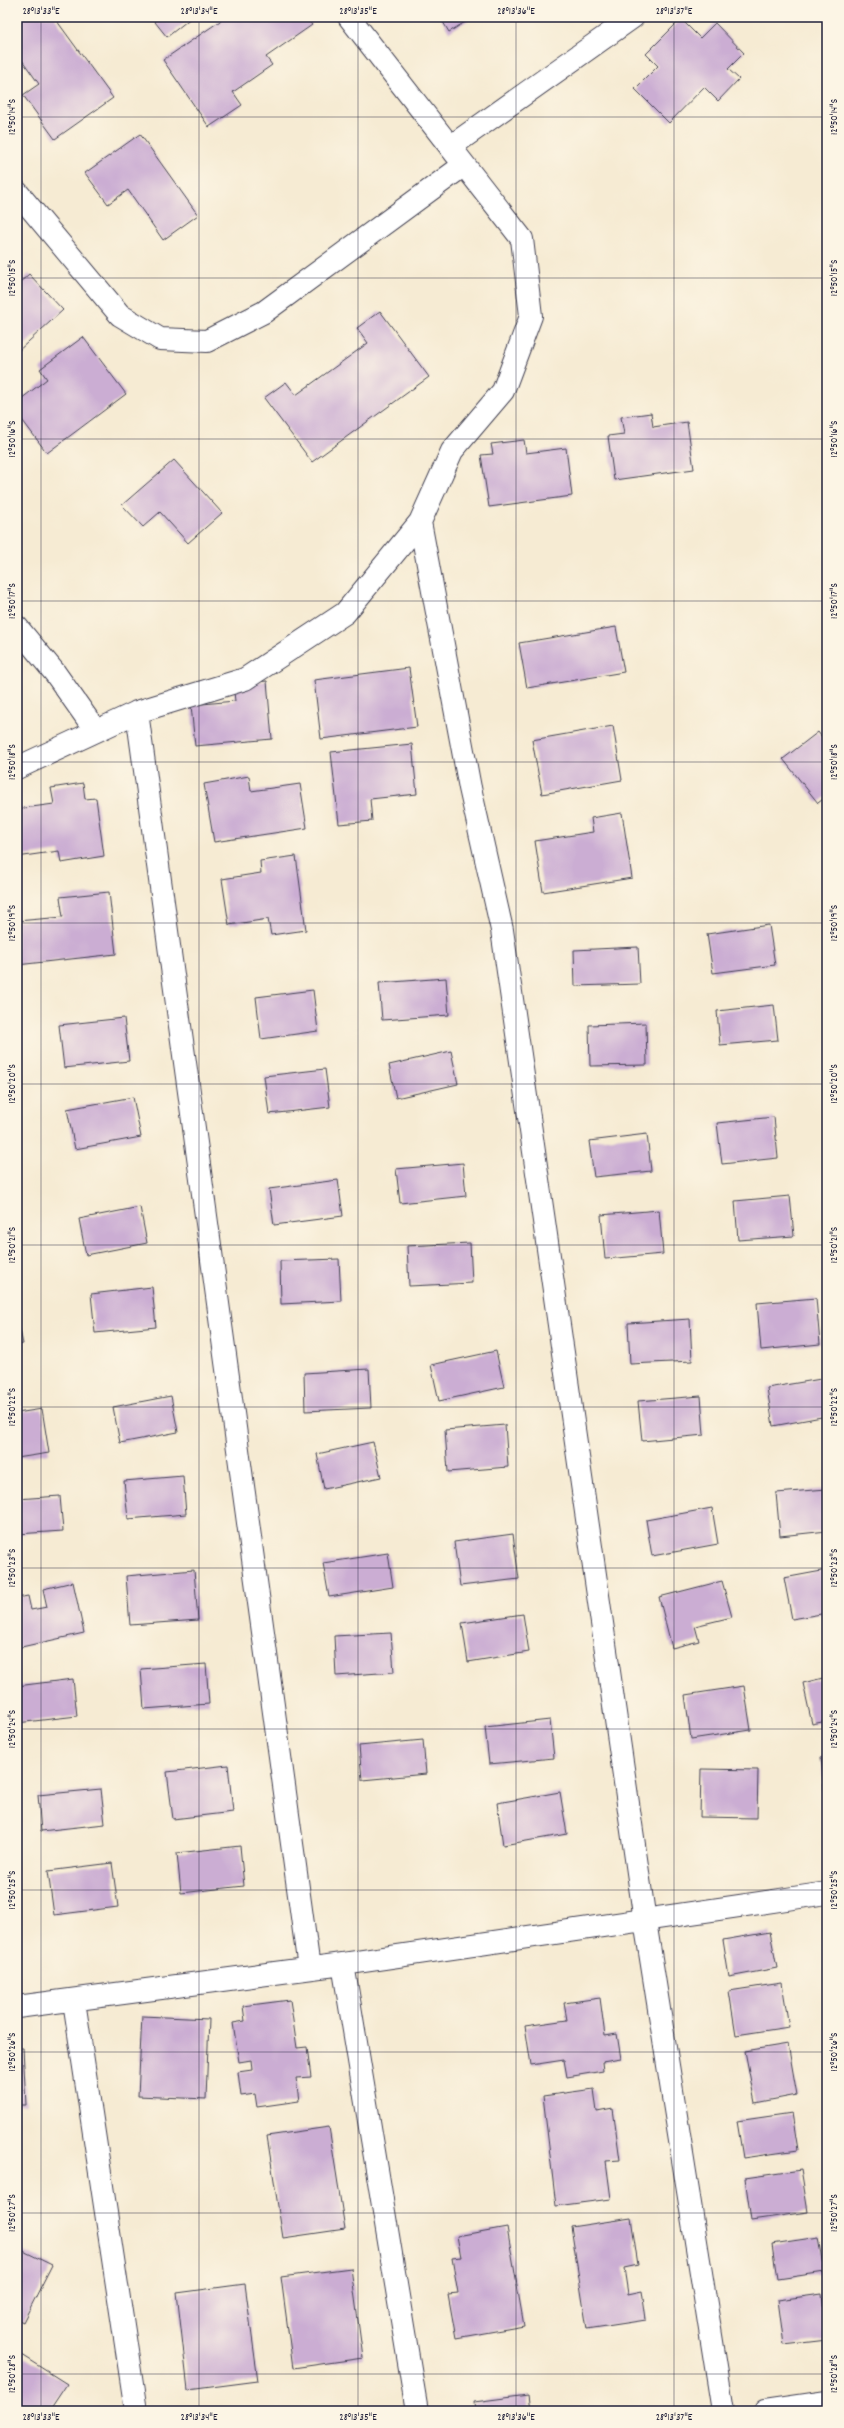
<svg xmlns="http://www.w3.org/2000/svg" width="844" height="2428" font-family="Dekko,sans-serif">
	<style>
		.building { fill: #cbadd3 }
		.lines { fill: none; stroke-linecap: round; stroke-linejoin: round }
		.minor-casing { stroke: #424052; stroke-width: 24 }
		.minor { stroke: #fff; stroke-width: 22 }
		.ticks { fill: none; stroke: #22223b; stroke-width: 1; stroke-opacity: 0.45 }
		.neatline { fill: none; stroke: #22223b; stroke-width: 1.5 }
		.ticks-label { font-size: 10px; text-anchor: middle; fill: #22223b }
	</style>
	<rect width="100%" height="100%" fill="#fcf5e5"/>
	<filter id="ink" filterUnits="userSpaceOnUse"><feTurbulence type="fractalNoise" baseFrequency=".025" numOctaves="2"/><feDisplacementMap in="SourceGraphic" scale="8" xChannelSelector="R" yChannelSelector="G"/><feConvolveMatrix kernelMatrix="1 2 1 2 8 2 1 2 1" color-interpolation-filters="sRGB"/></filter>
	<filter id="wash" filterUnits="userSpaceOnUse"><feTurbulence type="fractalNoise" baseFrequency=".012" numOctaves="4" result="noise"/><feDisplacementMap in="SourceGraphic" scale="16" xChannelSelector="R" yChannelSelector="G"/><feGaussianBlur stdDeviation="0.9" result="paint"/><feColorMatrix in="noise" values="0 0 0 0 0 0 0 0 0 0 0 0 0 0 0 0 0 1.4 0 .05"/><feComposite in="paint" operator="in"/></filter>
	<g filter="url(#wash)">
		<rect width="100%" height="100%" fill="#f6ebd3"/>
		<g id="blocks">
			<!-- building -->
			<path class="building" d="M17,17H54L113,98L55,139L23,95L39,84L17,53Z
				M151,17H192L167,37Z
				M226,17H306L312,25L266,57L272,65L233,92L242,105L209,127L163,60Z
				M440,17H473L449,32Z
				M681,19L700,38L715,23L744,53L728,69L739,79L718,101L704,87L669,123L635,89L658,66L646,54Z
				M140,134L198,215L163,240L128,190L108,204L85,173Z
				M29,274L63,310L17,352V285Z
				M380,311L429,377L312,462L264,398L286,382L296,395L368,343L357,328Z
				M83,337L126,394L47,453L17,413V402L47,379L40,369Z
				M651,413L653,427L687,422L694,469L614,480L608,436L624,434L621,417Z
				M524,440L526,453L566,448L572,496L489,507L481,455L493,454L491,444Z
				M174,460L222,513L188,543L160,512L143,527L122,505Z
				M616,627L624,672L527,688L519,643Z
				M409,668L417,727L321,739L314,680Z
				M267,681L272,739L195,746L191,705L235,701L233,684Z
				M613,726L622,780L542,794L532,740Z
				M818,732L827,744V796L818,803L783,759Z
				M412,744L417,794L370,799L372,821L339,824L331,752Z
				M249,776L251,791L300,784L307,828L214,842L204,784Z
				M83,783L85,799L96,798L104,856L61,863L59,851L17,857V809L54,804L51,788Z
				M622,813L632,878L543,892L535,841L593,832L591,818Z
				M296,856L306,930L271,935L268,919L229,925L222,879L261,873L260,861Z
				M109,892L116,954L17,965V921L63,917L60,897Z
				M769,925L775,965L713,973L707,934Z
				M638,947L640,984L575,986L574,950Z
				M446,978L449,1015L382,1020L379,983Z
				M313,990L318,1031L261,1039L256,997Z
				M774,1005L778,1040L720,1045L717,1011Z
				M124,1018L129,1061L64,1068L59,1025Z
				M646,1023L647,1065L590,1066L589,1025Z
				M451,1051L458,1084L396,1098L389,1065Z
				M325,1069L330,1107L269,1114L264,1076Z
				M133,1097L141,1137L75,1149L67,1109Z
				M774,1117L778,1158L722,1164L717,1123Z
				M647,1134L651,1171L594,1177L589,1141Z
				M463,1163L466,1196L400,1203L396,1169Z
				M338,1180L343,1216L274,1225L269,1189Z
				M790,1196L794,1236L738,1240L735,1201Z
				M140,1207L147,1243L86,1255L79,1219Z
				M659,1210L663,1254L605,1259L601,1215Z
				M470,1243L472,1283L409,1286L407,1246Z
				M339,1259L341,1301L281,1304L280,1261Z
				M152,1287L156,1327L95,1333L91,1294Z
				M816,1298L820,1344L761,1350L757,1303Z
				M17,1316L23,1344L17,1345Z
				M690,1319L692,1361L630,1364L628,1323Z
				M496,1351L504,1387L439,1401L431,1365Z
				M369,1369L371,1408L305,1411L304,1373Z
				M827,1378V1416L773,1426L767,1388Z
				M171,1396L178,1432L120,1443L113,1407Z
				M701,1396L704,1435L642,1441L638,1401Z
				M42,1409L49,1453L17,1458V1413Z
				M505,1425L508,1467L448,1472L445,1430Z
				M373,1442L381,1477L324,1489L317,1454Z
				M183,1476L186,1514L128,1519L124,1481Z
				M827,1489V1531L780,1536L776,1493Z
				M60,1496L63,1531L17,1534V1499Z
				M712,1508L718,1544L652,1556L646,1520Z
				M513,1534L519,1579L460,1586L454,1542Z
				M388,1553L393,1587L329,1597L323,1563Z
				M194,1570L198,1620L130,1625L126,1576Z
				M827,1570V1613L792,1619L784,1578Z
				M722,1581L732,1617L695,1626L699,1641L672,1648L659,1597Z
				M73,1582L84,1633L17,1648V1598L28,1596L31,1610L47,1607L43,1589Z
				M523,1614L529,1652L468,1662L462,1623Z
				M391,1633L394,1672L336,1676L334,1636Z
				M206,1664L209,1704L144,1709L141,1669Z
				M827,1677V1721L812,1724L803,1683Z
				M73,1679L77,1716L17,1723V1686Z
				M744,1686L751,1730L691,1739L685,1695Z
				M550,1720L554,1758L489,1764L485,1727Z
				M423,1740L426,1774L362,1780L359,1746Z
				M827,1756V1797L825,1798L821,1757Z
				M228,1765L233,1812L173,1819L167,1772Z
				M701,1769L758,1770L757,1818L700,1817Z
				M101,1789L105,1824L41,1831L38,1795Z
				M560,1792L567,1834L503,1845L497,1803Z
				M240,1846L244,1886L181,1893L177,1853Z
				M112,1863L118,1907L54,1915L48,1871Z
				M770,1932L777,1968L729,1977L723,1940Z
				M782,1983L789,2027L736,2035L729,1991Z
				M600,1998L605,2036L617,2034L621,2059L602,2062L603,2071L567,2077L564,2060L531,2065L525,2026L567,2020L564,2003Z
				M290,2000L297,2048L307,2047L311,2077L296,2078L299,2101L257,2107L255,2094L241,2096L238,2072L252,2070L251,2060L239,2062L233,2023L245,2021L243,2006Z
				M142,2016L209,2019L206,2099L138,2096Z
				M788,2044L797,2095L755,2103L745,2051Z
				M17,2048H23L26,2105H17Z
				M594,2089L597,2112L613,2109L620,2160L606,2161L611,2199L556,2206L543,2096Z
				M792,2113L798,2150L743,2158L737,2121Z
				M329,2127L345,2229L283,2238L267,2136Z
				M801,2170L808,2212L751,2220L745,2178Z
				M631,2218L638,2265L624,2268L628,2294L642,2291L646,2320L587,2329L571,2227Z
				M507,2227L524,2326L456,2338L448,2294L458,2293L452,2258L461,2257L457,2236Z
				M819,2237L825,2272L777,2279L772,2244Z
				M17,2248L52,2265L23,2322L17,2319Z
				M351,2268L363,2358L293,2368L281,2277Z
				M245,2284L258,2381L188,2390L177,2293Z
				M822,2294L827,2340L784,2345L778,2300Z
				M18,2353L67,2384L49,2411H17Z
				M528,2395L530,2411H475L474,2402Z"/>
		</g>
	</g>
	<g filter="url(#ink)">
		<use href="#blocks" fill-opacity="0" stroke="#424052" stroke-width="1"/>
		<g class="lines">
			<defs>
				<path id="minor" d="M349,17L522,239L531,316L503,391L452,451L420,522L470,788L502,930L645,1921L723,2411
					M450,147L633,17
					M17,192L120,315L160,339L207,341L264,312L464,165
					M17,627L55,673L96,731
					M137,712L309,1968
					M17,768L137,712L245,679L345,613L420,522
					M343,1964L417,2411
					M74,2001L136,2411
					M17,2007L343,1964L827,1893
					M765,2411L827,2402"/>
			</defs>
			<!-- minor casing -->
			<use href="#minor" class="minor-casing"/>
			<!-- minor -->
			<use href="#minor" class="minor"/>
		</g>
	</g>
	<!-- ticks -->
	<path class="ticks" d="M41,17V2411M199,17V2411M358,17V2411M516,17V2411M674,17V2411M17,117H827M17,278H827M17,439H827M17,601H827M17,762H827M17,923H827M17,1084H827M17,1245H827M17,1407H827M17,1568H827M17,1729H827M17,1890H827M17,2052H827M17,2213H827M17,2374H827"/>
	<!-- margin -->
	<rect width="844" height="2428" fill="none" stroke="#fcf5e5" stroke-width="44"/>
	<rect x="22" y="22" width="800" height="2384" class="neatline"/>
	<g class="ticks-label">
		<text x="41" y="14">28°13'33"E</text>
		<text x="199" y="14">28°13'34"E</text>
		<text x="358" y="14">28°13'35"E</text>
		<text x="516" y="14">28°13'36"E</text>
		<text x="674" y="14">28°13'37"E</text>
		<text transform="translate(11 117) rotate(-90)" y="4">12°50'14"S</text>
		<text transform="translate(833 117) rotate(-90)" y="4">12°50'14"S</text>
		<text transform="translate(11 278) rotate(-90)" y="4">12°50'15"S</text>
		<text transform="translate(833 278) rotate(-90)" y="4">12°50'15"S</text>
		<text transform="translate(11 439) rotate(-90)" y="4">12°50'16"S</text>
		<text transform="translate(833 439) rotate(-90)" y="4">12°50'16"S</text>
		<text transform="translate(11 601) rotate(-90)" y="4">12°50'17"S</text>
		<text transform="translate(833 601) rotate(-90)" y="4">12°50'17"S</text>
		<text transform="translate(11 762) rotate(-90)" y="4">12°50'18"S</text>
		<text transform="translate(833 762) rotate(-90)" y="4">12°50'18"S</text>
		<text transform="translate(11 923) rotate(-90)" y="4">12°50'19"S</text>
		<text transform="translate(833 923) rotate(-90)" y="4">12°50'19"S</text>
		<text transform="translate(11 1084) rotate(-90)" y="4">12°50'20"S</text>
		<text transform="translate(833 1084) rotate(-90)" y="4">12°50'20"S</text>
		<text transform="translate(11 1245) rotate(-90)" y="4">12°50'21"S</text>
		<text transform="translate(833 1245) rotate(-90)" y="4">12°50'21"S</text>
		<text transform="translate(11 1407) rotate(-90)" y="4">12°50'22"S</text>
		<text transform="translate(833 1407) rotate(-90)" y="4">12°50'22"S</text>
		<text transform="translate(11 1568) rotate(-90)" y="4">12°50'23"S</text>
		<text transform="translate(833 1568) rotate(-90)" y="4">12°50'23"S</text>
		<text transform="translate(11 1729) rotate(-90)" y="4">12°50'24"S</text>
		<text transform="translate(833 1729) rotate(-90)" y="4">12°50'24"S</text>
		<text transform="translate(11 1890) rotate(-90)" y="4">12°50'25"S</text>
		<text transform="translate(833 1890) rotate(-90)" y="4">12°50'25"S</text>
		<text transform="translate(11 2052) rotate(-90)" y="4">12°50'26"S</text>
		<text transform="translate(833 2052) rotate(-90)" y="4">12°50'26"S</text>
		<text transform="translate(11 2213) rotate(-90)" y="4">12°50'27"S</text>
		<text transform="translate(833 2213) rotate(-90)" y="4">12°50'27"S</text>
		<text transform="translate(11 2374) rotate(-90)" y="4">12°50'28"S</text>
		<text transform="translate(833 2374) rotate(-90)" y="4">12°50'28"S</text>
		<text x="41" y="2420">28°13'33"E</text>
		<text x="199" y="2420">28°13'34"E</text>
		<text x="358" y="2420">28°13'35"E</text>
		<text x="516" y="2420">28°13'36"E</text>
		<text x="674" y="2420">28°13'37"E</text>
	</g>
</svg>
